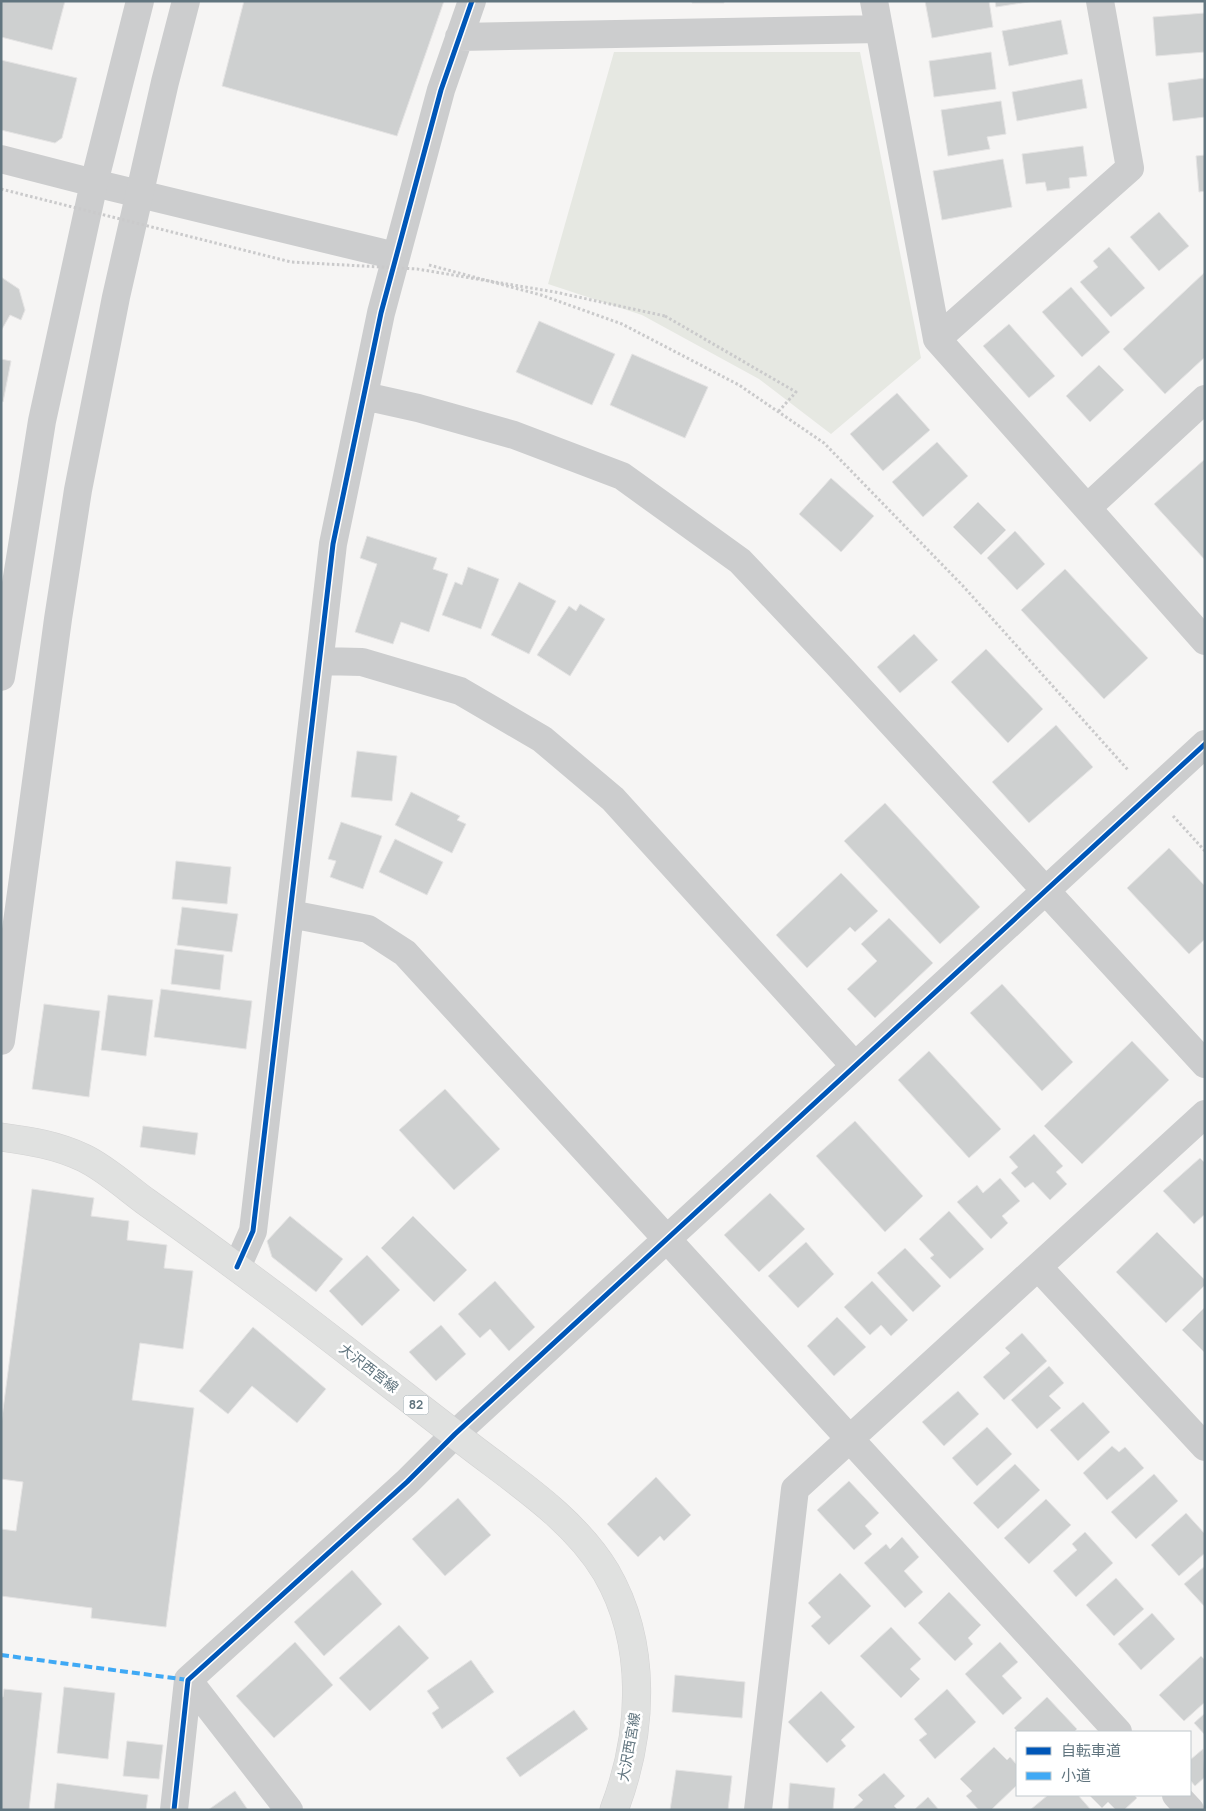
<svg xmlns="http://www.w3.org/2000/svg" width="1206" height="1811" font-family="Manrope,'Noto Sans JP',sans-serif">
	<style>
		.green { fill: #e6e8e2 }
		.building { fill: #ced0d0; stroke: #e5e4e4 }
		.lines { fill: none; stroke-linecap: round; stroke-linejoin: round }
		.primary-casing { stroke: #d2d2d2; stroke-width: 29 }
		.path { stroke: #cacacb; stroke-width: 3; stroke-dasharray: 2.5 2.5; stroke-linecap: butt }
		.minor { stroke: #cccdce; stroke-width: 28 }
		.tertiary { stroke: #cccdce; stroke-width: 28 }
		.primary { stroke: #e0e1e0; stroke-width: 28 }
		.path-bridge { stroke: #cacacb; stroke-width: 3; stroke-dasharray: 2.5 2.5; stroke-linecap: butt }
		.quiet { stroke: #3fa9f5; stroke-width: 4; stroke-dasharray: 8 4; stroke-linecap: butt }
		.cycleway-casing { stroke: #fff; stroke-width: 8 }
		.cycleway { stroke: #0057b8; stroke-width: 5 }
		.labels { text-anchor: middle; stroke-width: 5; stroke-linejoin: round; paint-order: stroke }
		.shield { fill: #fff; stroke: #909ea5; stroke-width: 1 }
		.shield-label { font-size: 12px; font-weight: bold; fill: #61757f }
		.street-label { font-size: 14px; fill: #61757f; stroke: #fff }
	</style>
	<rect width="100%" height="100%" fill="#f6f5f4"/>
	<!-- green -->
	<path class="green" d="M614,52H860L921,358L831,434L759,379L642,315L548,284Z"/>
	<!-- building -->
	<path class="building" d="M1,1H65L52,50L1,37Z
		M244,1H444L397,136L222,86Z
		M692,1H724V3H692Z
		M925,1H989L993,27L932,38Z
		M995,1H1035L996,7Z
		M1205,13V52L1156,56L1153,17Z
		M1061,20L1068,54L1009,66L1002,31Z
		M991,52L996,89L934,97L929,61Z
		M1,60L77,78L62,138L55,143L1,130Z
		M1205,78V117L1173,121L1168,83Z
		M1082,79L1087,108L1017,121L1012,92Z
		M1001,101L1006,134L987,137L990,149L948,156L941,110Z
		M1083,146L1087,176L1069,178L1070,188L1047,191L1045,182L1026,184L1022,154Z
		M1205,155V191L1199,192L1196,156Z
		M1003,159L1012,207L942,220L933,171Z
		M1159,212L1189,246L1159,271L1130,237Z
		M1109,247L1145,288L1111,317L1080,282L1098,267L1093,261Z
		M1204,273L1205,357L1165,394L1123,349Z
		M1,277L19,289L25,310L21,320L10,315L1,331Z
		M1071,287L1110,332L1082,357L1042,312Z
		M539,321L615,354L592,405L516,372Z
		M1009,324L1055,376L1029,398L983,346Z
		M632,354L708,387L685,438L610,405Z
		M1,359L11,361L3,402L1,401Z
		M1099,365L1124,390L1090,422L1066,396Z
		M897,393L930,430L883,471L850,434Z
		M937,442L968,476L923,517L892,482Z
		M1205,459V560L1154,504Z
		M831,478L874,516L841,552L799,514Z
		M978,502L1006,530L981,555L953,527Z
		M1015,531L1045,564L1017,590L987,558Z
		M367,536L437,558L433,569L448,574L429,632L401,622L393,644L355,632L377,564L360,558Z
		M468,567L499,579L481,629L442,615L455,582L462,585Z
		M1065,569L1148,658L1104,699L1021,610Z
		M519,582L556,601L529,654L491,635Z
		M580,604L605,619L570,676L537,655L569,606L576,611Z
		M914,634L938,660L900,693L877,667Z
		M986,649L1043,709L1008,743L951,682Z
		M1056,725L1093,767L1029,823L992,782Z
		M357,751L397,756L392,801L351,797Z
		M411,792L460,816L457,820L466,824L452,853L395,825Z
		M885,803L980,907L940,944L844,841Z
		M341,822L382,836L363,889L330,877L336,861L328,859Z
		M395,839L443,862L427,895L379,872Z
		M1169,848L1205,886V939L1189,954L1127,888Z
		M176,861L231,867L227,904L172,899Z
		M841,873L878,911L855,932L850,927L807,968L776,935Z
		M182,907L238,914L232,952L177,945Z
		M889,918L933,963L875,1018L847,989L877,961L861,944Z
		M175,949L224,955L220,990L171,984Z
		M1002,984L1073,1062L1042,1091L970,1013Z
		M161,989L252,1001L246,1049L154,1037Z
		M108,995L153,1000L146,1056L101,1050Z
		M44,1004L100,1011L89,1097L32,1089Z
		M1132,1041L1169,1080L1082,1164L1044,1126Z
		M929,1051L1001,1129L969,1158L898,1080Z
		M445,1089L500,1149L454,1190L399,1130Z
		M855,1121L923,1196L885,1232L816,1156Z
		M143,1126L198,1133L195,1155L140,1147Z
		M1034,1134L1063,1166L1056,1172L1067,1184L1050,1200L1033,1182L1025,1188L1011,1173L1018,1167L1009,1157Z
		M1200,1158L1205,1163V1214L1194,1224L1163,1191Z
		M1000,1178L1020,1201L1002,1216L1008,1223L991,1239L957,1202L977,1185L983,1193Z
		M32,1189L94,1198L91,1216L129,1221L127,1240L167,1245L164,1268L193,1271L183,1349L140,1343L132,1400L194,1408L166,1627L91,1618L92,1608L1,1596V1529L16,1531L23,1482L1,1479V1425Z
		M770,1193L805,1229L759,1272L724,1235Z
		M949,1211L984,1249L950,1279L930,1258L934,1255L919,1239Z
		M290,1216L343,1259L316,1292L272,1257L267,1241Z
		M413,1216L467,1270L434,1302L381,1248Z
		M1157,1232L1205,1280V1285L1166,1323L1116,1272Z
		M806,1242L834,1274L798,1308L768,1276Z
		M905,1248L941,1286L913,1312L877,1273Z
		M367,1255L400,1290L362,1326L329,1291Z
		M495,1281L535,1327L509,1351L490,1329L480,1338L458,1314Z
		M872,1281L908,1320L891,1336L881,1325L870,1335L844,1307Z
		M1205,1307V1353L1182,1330Z
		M837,1317L866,1347L834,1376L807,1346Z
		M441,1325L466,1354L436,1381L409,1352Z
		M253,1327L326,1389L297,1423L252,1386L228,1414L199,1391Z
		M1022,1333L1047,1361L1004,1400L983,1377L1010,1353L1005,1348Z
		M1049,1366L1064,1383L1049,1396L1061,1408L1037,1429L1011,1400Z
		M958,1391L979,1414L944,1446L922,1422Z
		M1083,1402L1110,1432L1078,1461L1050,1430Z
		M987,1427L1012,1454L977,1486L952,1458Z
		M1112,1446L1119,1452L1125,1447L1144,1468L1107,1500L1083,1473Z
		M1015,1464L1040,1490L998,1529L973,1503Z
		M1154,1474L1178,1501L1136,1539L1111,1512Z
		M656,1477L691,1515L664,1541L660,1536L638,1557L607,1524Z
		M849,1481L879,1513L865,1526L872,1534L854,1550L817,1510Z
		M458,1498L491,1535L445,1576L412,1539Z
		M1046,1499L1071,1525L1029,1564L1004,1538Z
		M1186,1513L1205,1534V1553L1179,1576L1151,1545Z
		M1085,1532L1113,1563L1076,1597L1053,1571L1077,1550L1072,1544Z
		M902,1537L919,1557L904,1571L923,1592L905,1608L864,1563L886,1544L890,1549Z
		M1205,1566V1607L1184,1584Z
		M352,1570L382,1604L324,1656L294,1622Z
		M840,1573L871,1606L829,1645L811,1626L821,1617L808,1603Z
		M1116,1578L1144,1609L1114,1636L1086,1605Z
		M949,1592L981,1625L968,1638L973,1644L955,1661L918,1623Z
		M1152,1613L1175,1639L1141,1670L1118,1644Z
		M399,1625L429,1658L370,1711L339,1678Z
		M891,1627L921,1659L910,1669L920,1679L901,1698L860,1656Z
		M295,1642L333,1685L274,1738L236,1696Z
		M1000,1642L1018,1662L1002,1676L1022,1698L1003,1715L965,1674Z
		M1201,1656L1205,1660V1702L1184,1721L1159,1695Z
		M471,1660L494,1692L442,1729L432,1713L439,1708L427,1691Z
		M675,1675L745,1682L742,1718L672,1712Z
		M64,1687L115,1693L108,1759L57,1753Z
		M4,1689L42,1693L29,1810H1V1697H3Z
		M947,1689L976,1722L935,1759L919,1740L927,1734L914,1719Z
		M821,1691L855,1727L841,1740L846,1746L827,1763L788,1722Z
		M1047,1697L1077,1729L1074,1732H1018L1014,1728Z
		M574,1710L588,1729L520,1777L506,1758Z
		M1205,1713V1735L1194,1723Z
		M127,1741L163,1745L159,1779L123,1776Z
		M994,1747L1007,1760L1010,1757L1017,1765V1785L991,1810H979L966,1796L972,1791L960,1779Z
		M1203,1749L1205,1777L1195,1786L1190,1780V1760Z
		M676,1770L732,1776L728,1810H670Z
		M884,1773L905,1796L894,1806L898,1810H852L863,1800L858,1795Z
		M57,1783L148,1795L146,1810H54Z
		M790,1783L835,1788L833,1810H788Z
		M235,1791L248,1810H208Z
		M1048,1795H1078L1091,1810H1030Z
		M1089,1795H1134L1137,1798L1124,1810H1116L1108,1802L1102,1808Z
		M928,1797L939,1810H914Z"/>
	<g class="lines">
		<defs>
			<path id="primary" d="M1,1137C30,1141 57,1145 84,1158C105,1168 126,1187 145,1201C196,1237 246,1274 295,1311C353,1356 412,1401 470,1446C518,1483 574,1519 606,1572C648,1644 643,1734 614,1810"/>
		</defs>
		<!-- primary casing -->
		<use href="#primary" class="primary-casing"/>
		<!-- path -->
		<path class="path" d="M429,265L541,295L622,324L739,385L824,443L963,586L1128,770
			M665,316L796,392L778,412
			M1173,816L1205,851"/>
		<!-- minor -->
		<path class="minor" d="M874,1L937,339L1205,641
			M459,37L879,29
			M94,183L396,256
			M937,339L1130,168L1100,1
			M364,396L418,408L514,435L622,476L740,561L838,665L1205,1064
			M1087,508L1205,399
			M320,661L362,662L460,691L542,739L613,799L855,1066
			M290,914L368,929L405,953L1118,1732
			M237,1267L253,1231L333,544L381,313L441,90L472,1
			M1038,1267L1205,1447
			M188,1680L289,1810
			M1176,1795L1190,1810
			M174,1810L188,1680L407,1482L455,1434L1205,744
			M758,1810L795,1489L1205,1114"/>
		<!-- tertiary -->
		<path class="tertiary" d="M1,159L94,183
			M1,677L42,421L94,183L140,1
			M1,1041L58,619L78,490L116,297L165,82L186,1"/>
		<!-- primary -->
		<use href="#primary" class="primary"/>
		<!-- path-bridge -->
		<path class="path-bridge" d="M1,189L291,262L417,269L555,292L665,316"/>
		<!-- quiet -->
		<path class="quiet" d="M1,1655L188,1680"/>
		<defs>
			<path id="cycleway" d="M237,1267L253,1231L333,544L381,313L441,90L472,1
				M174,1810L188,1680L407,1482L455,1434L1205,744"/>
		</defs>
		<!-- cycleway casing -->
		<use href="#cycleway" class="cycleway-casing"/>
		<!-- cycleway -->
		<use href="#cycleway" class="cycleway"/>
	</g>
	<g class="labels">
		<!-- shield labels -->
		<rect class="shield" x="403.5" y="1395.5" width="25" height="19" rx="4"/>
		<g class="shield-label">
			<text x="416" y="1409">82</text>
		</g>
		<!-- street labels -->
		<g class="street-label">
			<text transform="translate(369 1368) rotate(38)" y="5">大沢西宮線</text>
			<text transform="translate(629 1747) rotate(-80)" y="5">大沢西宮線</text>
		</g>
	</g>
	<!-- border -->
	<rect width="1206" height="1811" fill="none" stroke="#61757f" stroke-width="5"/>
	<!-- legend -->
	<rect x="1016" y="1731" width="175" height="65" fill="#ffffff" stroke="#c0c8cc"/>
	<rect x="1026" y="1747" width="25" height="8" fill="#0057b8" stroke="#c0c8cc"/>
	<text x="1061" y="1756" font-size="15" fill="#61757f">自転車道</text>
	<rect x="1026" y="1772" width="25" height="8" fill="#3fa9f5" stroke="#c0c8cc"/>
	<text x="1061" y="1781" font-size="15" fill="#61757f">小道</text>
</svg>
